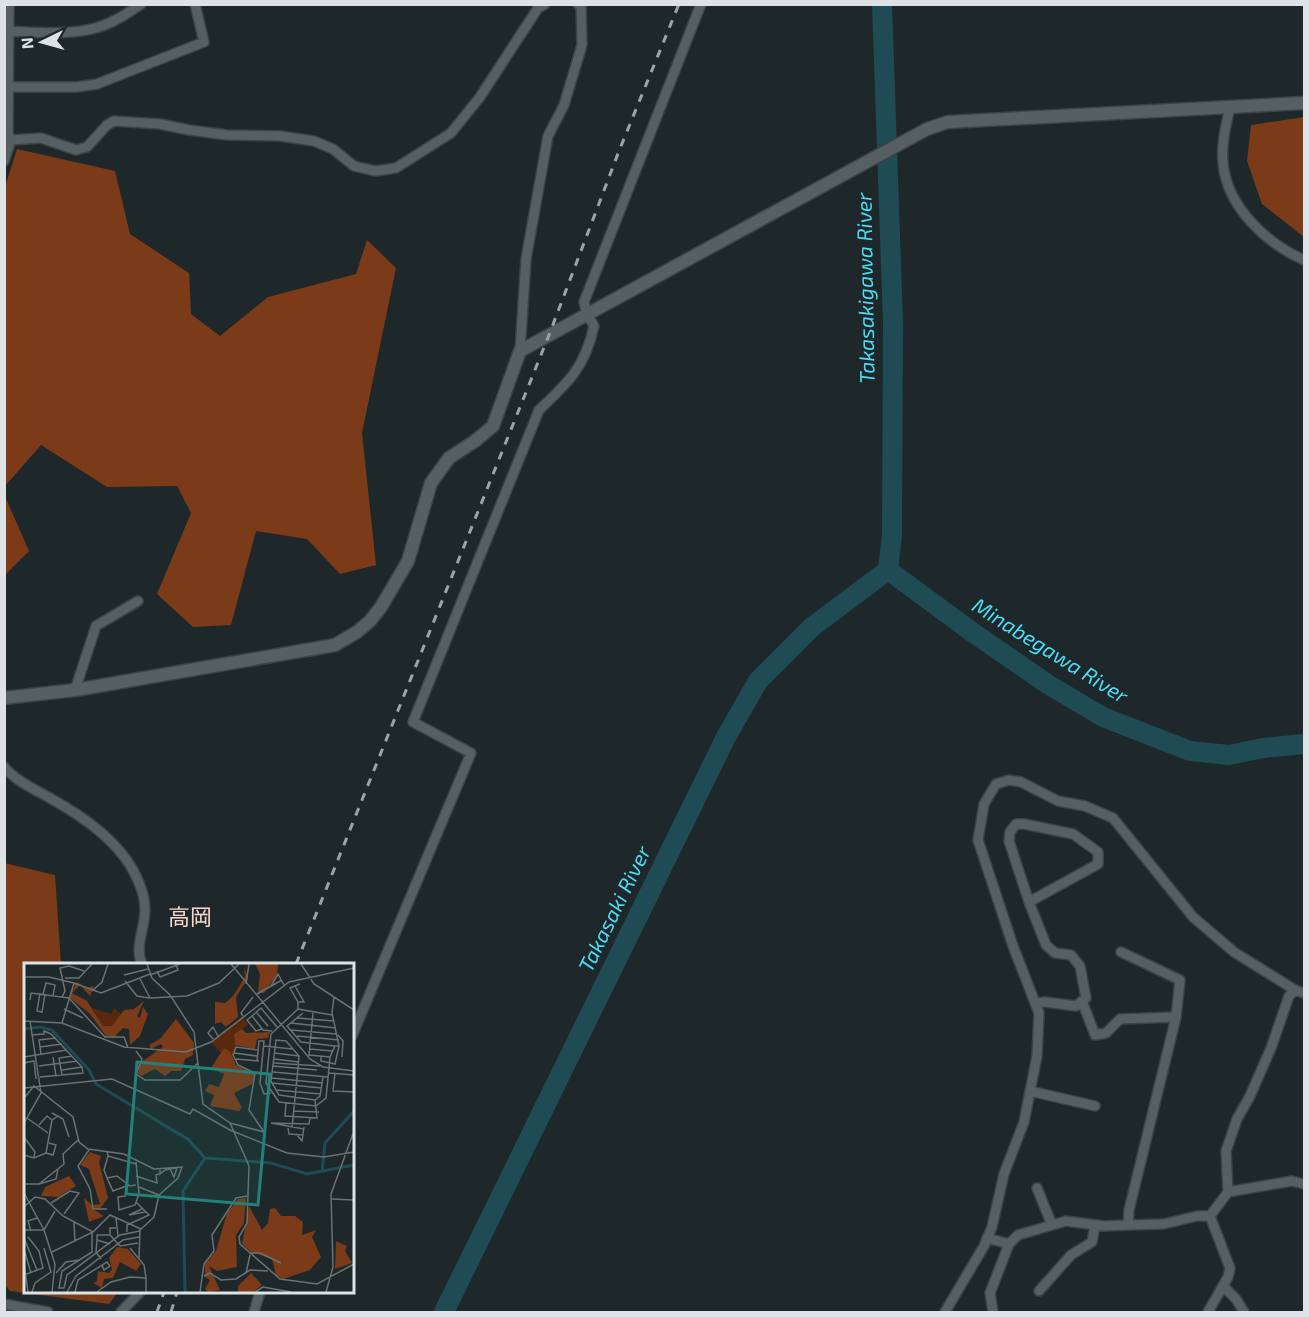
<svg xmlns="http://www.w3.org/2000/svg" width="1309" height="1317" font-family="'Exo 2','Noto Sans JP',sans-serif">
	<style>
		.forest { fill: #7b3b18 }
		.lines { fill: none; stroke-linecap: round; stroke-linejoin: round }
		.river { stroke: #1f4c54; stroke-width: 20 }
		.minor-casing { stroke: #3b4344; stroke-width: 12 }
		.tertiary-casing { stroke: #3b4344; stroke-width: 15 }
		.minor { stroke: #566062; stroke-width: 9 }
		.tertiary { stroke: #566062; stroke-width: 12 }
		.rail { stroke: #9da4a6; stroke-width: 3; stroke-dasharray: 8 8; stroke-linecap: butt }
		.labels { text-anchor: middle; stroke-width: 6; stroke-linejoin: round; paint-order: stroke }
		.water-label { font-size: 21px; font-style: italic; fill: #4cdcf6; stroke: #1e2729 }
		.quarter-label { font-size: 22px; fill: #f7d8ca; stroke: #1e2729 }
		.inset-river { fill: none; stroke: #1f4c54; stroke-width: 3 }
		.inset-road { fill: none; stroke: #6a7274; stroke-width: 1.5 }
		.view { fill: #24817a; fill-opacity: 0.15; stroke: #24817a; stroke-width: 3 }
		.inset-edge { fill: none; stroke: #dde3e4; stroke-width: 3 }
	</style>
	<rect width="100%" height="100%" fill="#1e2729"/>
	<!-- forest -->
	<path class="forest" d="M1304,117V237L1262,204L1247,161L1251,125Z
		M17,149L115,171L130,234L189,273L191,314L220,336L268,297L356,274L367,240L396,268L362,433L376,565L340,574L307,539L256,531L231,625L193,627L157,594L191,513L177,486L107,487L41,445L5,486L4,190Z
		M4,494L29,551L5,575H4Z
		M4,863L55,875L61,964H26V1292H118L109,1304L10,1291L5,1285Z"/>
	<g class="lines">
		<!-- river -->
		<path class="river" d="M888,570L972,632L1049,685L1103,717L1190,751L1229,755L1263,748L1304,744
			M444,1312L726,737L758,681L812,627L888,570L892,535L893,323L882,4"/>
		<defs>
			<path id="minor" d="M9,4L8,134L11,140L41,138L76,150L87,147L107,125L114,121L160,124L189,130L227,135L280,136L314,141L333,149L354,166L375,171L396,168L451,133L480,97L538,8L545,4
				M4,31C35,32 70,36 99,27C115,22 128,13 141,4
				M4,87H77L97,84L204,42L195,4
				M1230,107C1226,125 1221,145 1223,163C1227,207 1266,243 1304,260
				M4,161L11,140
				M520,351L526,259L548,136L564,105L582,45L581,5L578,4
				M75,690L96,626L138,601
				M4,767C16,781 34,789 50,798C84,817 124,844 139,883C142,890 145,902 145,910C145,928 134,947 142,964
				M1029,902L1098,864V852L1073,834L1024,824H1016L1010,832L1009,841L1029,902L1046,945L1055,953L1071,955L1080,966L1086,998L1076,1006L1045,1002L1035,1003
				M1121,952L1180,980L1176,1017
				M1082,1001L1095,1035L1106,1033L1120,1019L1176,1017L1129,1210L1128,1225
				M352,1036L471,753L413,722L539,410C569,382 585,367 594,326L587,314L584,302L701,4
				M1030,1091L1095,1106
				M1037,1188L1052,1225
				M1228,1192L1226,1151L1237,1119L1250,1096L1271,1048L1289,996L1295,990L1304,993
				M987,1238L1009,1244L1018,1235L1066,1221L1104,1226L1128,1225L1164,1224L1197,1216H1210L1228,1192L1292,1181L1304,1184
				M1223,1286L1236,1299L1244,1312
				M1039,1291L1071,1255L1092,1242L1095,1225
				M4,1304L48,1312
				M121,1312L140,1292
				M254,1312L260,1292
				M945,1312L984,1246L992,1227L1004,1174L1024,1122L1037,1056L1039,1013L1013,946L978,840L984,804L996,784L1009,780L1021,782L1058,801L1085,806L1113,818L1193,917L1234,952L1295,990
				M993,1312L990,1293L1009,1244
				M1208,1312L1228,1277L1230,1268L1210,1216"/>
			<path id="tertiary" d="M4,698L75,690L335,645L357,632L370,621L381,607L408,561L431,483L449,458L475,441L493,426L520,351L927,129L948,122L1304,103"/>
		</defs>
		<!-- minor casing -->
		<use href="#minor" class="minor-casing"/>
		<!-- tertiary casing -->
		<use href="#tertiary" class="tertiary-casing"/>
		<!-- minor -->
		<use href="#minor" class="minor"/>
		<!-- tertiary -->
		<use href="#tertiary" class="tertiary"/>
		<!-- rail -->
		<path class="rail" d="M296,964L549,335L619,151L679,4
			M157,1312L164,1292
			M171,1312L177,1292"/>
	</g>
	<g class="labels">
		<!-- water labels -->
		<g class="water-label">
			<text transform="translate(866 288) rotate(-91)" y="7">Takasakigawa River</text>
			<text transform="translate(1050 651) rotate(32)" y="7">Minabegawa River</text>
			<text transform="translate(615 909) rotate(-64)" y="7">Takasaki River</text>
		</g>
		<!-- quarter labels -->
		<g class="quarter-label">
			<text x="190" y="925">高岡</text>
		</g>
	</g>
	<!-- overview -->
	<g transform="translate(24 963)">
		<rect width="330" height="330" fill="#1e2729"/>
		<path d="M68,45L87,51L90,45L97,51L88,64L79,63ZM218,54L224,62L210,72L212,84L208,93L200,85L197,90L187,79Z" fill="#5a290d"/>
		<path d="M231,1H254L253,12L240,30H234L236,11ZM220,4L224,15L212,34L214,54L202,64L197,59L191,61V39L201,40L209,33L221,14ZM53,19L62,25L70,23L66,33L56,22L48,30L63,38L79,63H88L100,47L110,46L120,38L113,53L116,55L119,44L124,51L116,73L106,82L105,66L99,65L90,74L82,73L66,51L45,34ZM152,56L170,80L169,92L161,96L157,108H147L141,113L131,106L117,113L114,110L116,100L139,84L137,81L127,86L125,82L136,76ZM218,66L222,70L246,69L244,75L233,76L231,86L211,82L210,71ZM200,85L206,89L212,102L231,111L228,121L210,130L218,145L215,148L186,143L190,132L181,128L185,121L195,124L200,111L187,105ZM66,189L77,193L75,199L84,235L76,246L67,245L80,253L65,259L60,235L68,242L76,241L65,206L56,202ZM45,213L52,223L34,234L17,233L21,224ZM222,235L220,260L212,272L213,304L193,308L185,303L196,327L184,329L181,326L186,317L181,314V301L192,288L203,250L214,236ZM225,243L238,267L244,260L246,246L251,245L257,253H271L279,259L278,272L292,267L288,274L297,294L286,307L259,316L252,312L248,296L227,289L218,281ZM312,278L323,283L321,288L328,300L311,306ZM93,284L104,286L117,301L112,308L96,299L89,315L80,316L78,325L69,320L73,318L74,308L85,310L88,306L85,295ZM227,310L238,322L229,329H214V323Z" fill="#7b3b18"/>
		<path class="inset-river" d="M0,66L17,64L28,67L65,107L72,121L165,177L181,195M181,195L247,200L283,211L330,202M298,209L301,180L330,148M161,329L159,228L181,195"/>
		<path class="inset-road" d="M123,1L128,15L146,32L170,69L179,141L206,160L225,203L223,260L215,274L216,281L256,316L293,321L330,301M207,1L286,96L299,104L330,108M277,1L290,21L330,47M133,8L136,14L154,7L152,2M100,12L124,6M126,12L156,1M0,14H25L50,20M41,15H55L68,1M116,16L126,35L163,33L195,20L215,1M101,18L113,33L125,35M222,21L225,1M247,23L254,11L260,22M271,23L280,39H274V46L308,52M68,28L78,19L84,1M16,30L13,48L18,49L21,31M19,31L22,20L31,22L29,33M233,31L258,17M38,34L41,28L36,5L45,3L60,8M6,37L7,30L45,35L81,74H100L104,85M274,39L266,25L276,21M40,46L59,55M274,46L247,71L242,120L255,139L292,143L302,135L306,94L311,83H315L308,50L310,34M232,49L244,63M279,50L263,63L277,79L311,83M289,50L285,92L306,94M219,53L217,50L229,34M228,53L223,57L232,68L238,66M273,55L310,58M0,58L38,60L100,84L162,89L187,79L265,19L330,5M38,60L50,20L77,30L126,11M267,60L312,65M267,67L312,71M248,68L239,67L228,53L237,45L253,64M8,72L20,71V68L27,71L58,104L59,110L16,114M314,72L319,78L318,94M273,73L315,77M189,76L184,70L189,64L194,73M240,83L268,86M16,84L38,81M286,86L308,88M112,88L118,96L112,111L121,117H156L174,100M210,90L233,93M250,90L275,93M17,91L15,77L32,75M297,93V98L311,101L315,83M0,94L43,87M29,94L32,113M212,96L235,98M250,96L275,99M233,98L235,78H240L236,120L240,131L247,130M0,100L10,98L12,116M250,100L296,103M15,103L53,98M249,103L293,107M274,105L275,93L262,78L252,77L247,118L255,132L291,137M38,107L58,104M249,109L304,114M231,110L214,102L209,92L212,84L233,87M305,110L330,112M311,110L309,128L330,129M38,112L35,95L48,93M248,115L298,120M248,120L297,125M0,125L88,116L166,151L169,146L206,167L263,190L300,194L330,189M252,127L297,131M1,134L10,123L49,154L55,179L64,186L100,191L130,206L158,204L154,215L135,232M291,137L296,133L299,114M262,140L261,153L293,155L291,137M270,148L295,149M28,150L39,156L45,174M3,155L24,170M0,160L17,130L6,58M206,160L240,169M15,162L23,153L28,157L34,153M264,165L265,171L279,172M268,165L274,105M280,166L247,160L285,161L286,155M240,169L225,147L231,110L248,112M272,171L278,178L280,164M0,174L11,189L10,194M65,187L54,203L66,226L69,246H83M83,188L84,193L112,201M22,190L29,192L32,182L25,180M0,192L10,195L22,190L28,157M84,193L80,207L83,215L93,213L106,223L112,222M136,206V211L141,207L146,206L152,205H153L150,214L146,206M112,213L133,220L132,212L135,211M83,215L89,228L105,222M0,221H15L40,201L39,191L54,177M15,221L32,216L34,206M0,230L20,267L31,301L28,329M102,233L94,234L95,247L111,242L115,231L112,199M308,236L330,237M27,240L46,228L55,230L40,251M0,244L11,234L21,236L39,253L69,269L28,289M118,246L105,252L121,249M92,255L94,273M50,259L51,279M0,267H20L31,248M7,268L4,258L13,255M68,269V289L38,308L35,325H40L43,312L96,272L116,268M69,269L86,252L117,266M103,269V262L125,252L112,239M86,272L96,283L114,280M0,275L13,307M73,277L72,289L77,296M86,281L73,277V272H86V265H92M106,285L120,302L122,315M0,286L7,310M225,290H236L257,300M115,295L116,267L130,254L135,232L115,224M0,300L4,329M32,310L42,299L55,297M222,310L226,292M0,312L19,305L15,288L4,274M180,313L186,310L197,317L212,316L226,307L244,308M8,329L11,320L27,309L20,285M43,329L52,313L99,277L115,274M51,329L54,317L83,299L86,303L80,307L78,302M73,329L87,319L106,314L122,315V329M176,329L180,301L190,288L188,272L212,235L223,233M231,329L239,324L267,329M302,329L309,304L307,231L330,168"/>
		<path class="view" d="M113,99L246,111L234,242L102,231Z"/>
		<rect width="330" height="330" class="inset-edge"/>
	</g>
	<!-- border -->
	<rect width="1309" height="1317" fill="none" stroke="#dde3e4" stroke-width="12"/>
	<!-- north arrow -->
	<g transform="translate(42 42) rotate(265)" stroke="#1e2729" stroke-width="4.5" paint-order="stroke">
	<path d="M0-4.5L10 22L0 15L-10 22Z" fill="#dde3e4"/>
	<text y="-9" font-size="16" font-weight="bold" text-anchor="middle" fill="#dde3e4">N</text>
	</g>
</svg>
